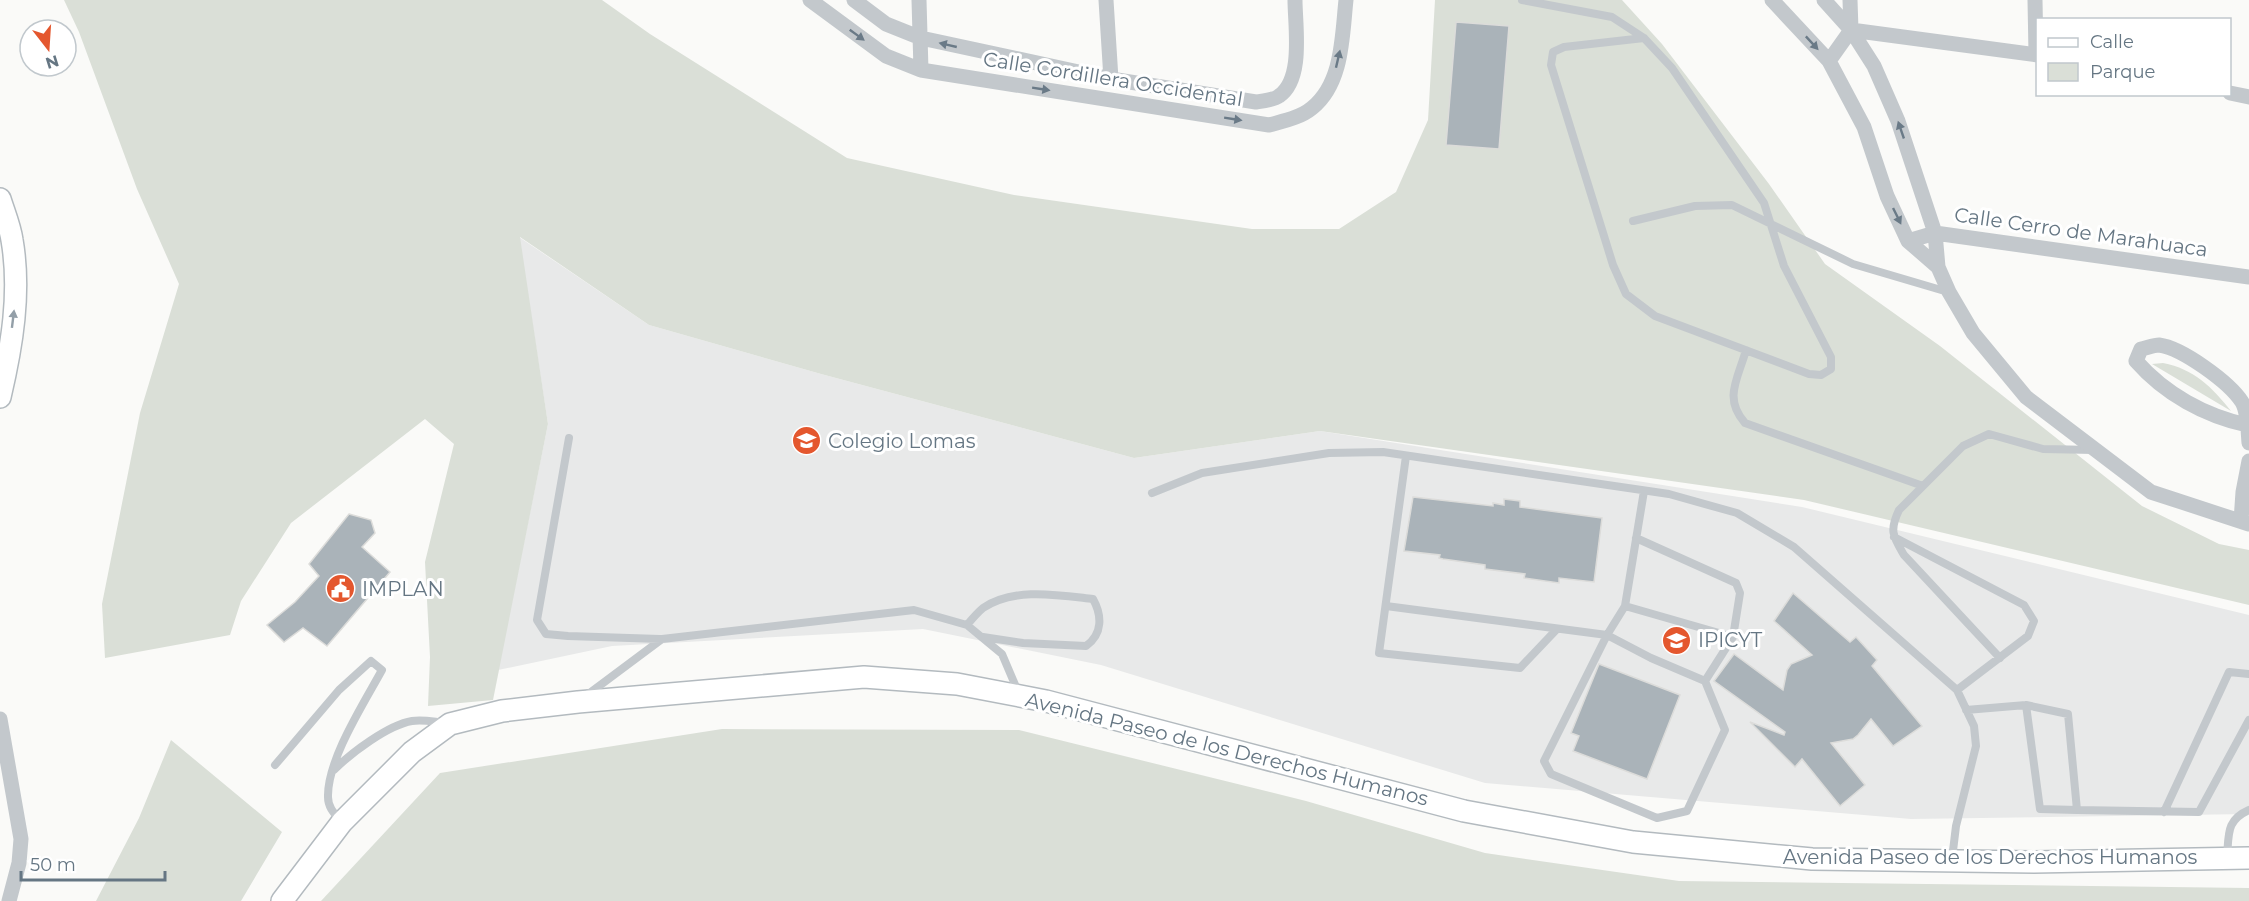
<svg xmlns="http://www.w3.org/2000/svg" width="2249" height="901" font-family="Montserrat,sans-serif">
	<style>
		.built { fill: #e8e9e9 }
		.green { fill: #dadfd7 }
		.building { fill: #aab3b9; stroke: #dcdcda; stroke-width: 1.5 }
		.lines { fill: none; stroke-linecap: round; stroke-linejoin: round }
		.secondary-casing { stroke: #b3babf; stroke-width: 24 }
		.lane { stroke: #c3c8cc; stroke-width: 8 }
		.street { stroke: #c3c8cc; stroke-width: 15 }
		.secondary { stroke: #fff; stroke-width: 21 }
		.oneway { fill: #6a7a87 }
		.oneway2 { fill: #939fa8 }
		.labels { text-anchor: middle; stroke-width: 6; stroke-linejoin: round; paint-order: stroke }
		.street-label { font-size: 20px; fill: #657683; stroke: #fff }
		.poi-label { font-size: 20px; fill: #657683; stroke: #fff; text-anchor: start }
	</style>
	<rect width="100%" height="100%" fill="#fafaf8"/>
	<!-- built -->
	<path class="built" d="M519,237L649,325L821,374L1134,458L1320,431L1802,507L2249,615V814L1911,819L1485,783L1101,665L923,629L612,646L498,670L548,424Z"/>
	<!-- green -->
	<path class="green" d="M64,0H602L650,34L847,158L1014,195L1252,229H1339L1396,192L1428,120L1435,0H1622L1662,44L1769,184L1825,264L1940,346L2142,506L2219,544L2249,550V605L1804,500L1320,431L1134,458L821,374L649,325L520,237L548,424L493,700L428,706L430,657L425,562L454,444L425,419L291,523L241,601L230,635L105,658L102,604L140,413L179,284L137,189L79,32Z
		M2163,363C2194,369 2212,387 2231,411L2152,364Z
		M722,729L1019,730L1306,801L1485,853L1679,881L2249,888V901H321L440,773Z
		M171,740L282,832L241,901H96L139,818Z"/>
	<!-- building -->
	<path class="building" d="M1456,22L1509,26L1499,149L1446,145Z
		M1413,497L1493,506V503L1504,505V499L1520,501V507L1602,518L1594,582L1559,578V583L1524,578L1525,574L1485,569V565L1443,559L1439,558L1440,555L1404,551Z
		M349,514L371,520L375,533L362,547L390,572L327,646L303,628L284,642L267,625L295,602L319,576L309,564Z
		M1793,593L1850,642L1856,637L1877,660L1872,666L1922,726L1893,746L1871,719L1858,735L1853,739L1831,743L1865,785L1840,806L1802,759L1795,767L1750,722L1784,735L1785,732L1714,681L1734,654L1783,690L1787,670L1791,664L1812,655L1774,621Z
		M1599,664L1680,695L1647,779L1573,751L1579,736L1571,733Z"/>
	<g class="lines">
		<defs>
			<path id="secondary" d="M0,199C4,212 10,226 12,240C21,292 12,346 0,397
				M282,901L342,822L412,752L450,724L502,711L578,702L864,677L957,684L1046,701L1464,811L1633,842L1812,859L2034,862L2249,858"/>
		</defs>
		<!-- secondary casing -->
		<use href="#secondary" class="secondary-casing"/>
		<!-- lane -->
		<path class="lane" d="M1522,0L1612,17L1644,38L1672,68L1764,203L1784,266L1831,357V369L1821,375L1809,374L1655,316L1626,294L1613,265L1551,65L1553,52L1564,47L1644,38
			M1633,221L1695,206L1732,205L1853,264L1948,292
			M1746,350C1738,379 1723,398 1745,423L1923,486
			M569,438L537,620L546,634L568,636L660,639
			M1406,456L1379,653L1520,668L1557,629
			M1152,493L1202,473L1329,453L1383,452L1669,494L1737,513L1794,547L1957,690L1974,726L1976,746L1956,826L1952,859
			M1894,537L2024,605L2034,621L2028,636L1957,690
			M1636,538L1736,583L1740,593L1733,637
			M1386,606L1607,635L1651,658L1705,681L1725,730L1687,811L1657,818L1551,774L1544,761L1607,635L1625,606L1644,491
			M1625,606L1733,637L1705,681
			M967,625C972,619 977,613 983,608C1014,587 1058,595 1093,599C1102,615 1103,634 1086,646L1023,643L983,637
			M2000,658L1904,555C1893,536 1889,531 1899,510L1963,446L1989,434L2043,449L2094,450
			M587,695L662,639L914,610L967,625L1002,654L1019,694
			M1966,710L2026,705L2068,714L2077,810L2040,809L2026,705
			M275,765L339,690L371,661L382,670C364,703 327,760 328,797C328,808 335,814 341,821
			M334,770C351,753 388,725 412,721C423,719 434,722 445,723
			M2077,810L2199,812L2249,720
			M2164,812L2229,672L2249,674
			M2227,857C2229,834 2226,820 2249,810"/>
		<!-- street -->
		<path class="street" d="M810,0L886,56L921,70L1269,125C1283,121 1300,118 1312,108C1343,83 1342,36 1346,0
			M854,0L886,24L921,38L1111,79L1256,102C1263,101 1274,100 1279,96C1304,79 1295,26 1295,0
			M919,0L921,70
			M1106,0L1111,79
			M1772,0L1829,61L1864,127L1887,196L1908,241L1938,267
			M1824,0L1851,30L1874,66L1898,121L1935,233L1938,267L1949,292L1973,333L2026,397L2151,492L2249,524
			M1850,0L1851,30
			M2035,0L2036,54
			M1829,61L1851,30L2038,55
			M2230,93L2249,97
			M1908,241L1935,233L2249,277
			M2247,425C2205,416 2165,394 2136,361L2141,349C2146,348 2154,345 2159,345C2182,348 2229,382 2242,402C2248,412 2248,431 2249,443
			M2241,521L2243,492L2249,461
			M0,719L21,839L19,863L9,901"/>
		<!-- secondary -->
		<use href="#secondary" class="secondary"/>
	</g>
	<!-- one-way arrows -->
	<defs><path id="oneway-solid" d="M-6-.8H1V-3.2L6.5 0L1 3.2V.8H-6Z" transform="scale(1.5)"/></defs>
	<g class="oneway">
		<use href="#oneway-solid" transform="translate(857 35) rotate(36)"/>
		<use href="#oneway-solid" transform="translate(1812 43) rotate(47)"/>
		<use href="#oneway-solid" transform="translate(948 45) rotate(-167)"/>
		<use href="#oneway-solid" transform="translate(1338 59) rotate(-77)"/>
		<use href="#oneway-solid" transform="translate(1041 89) rotate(9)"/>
		<use href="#oneway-solid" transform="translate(1233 119) rotate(9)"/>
		<use href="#oneway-solid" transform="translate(1901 130) rotate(-109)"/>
		<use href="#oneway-solid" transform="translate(1897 216) rotate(64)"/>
	</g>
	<use class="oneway2" href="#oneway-solid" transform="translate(13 319) rotate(-83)"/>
	<!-- icons -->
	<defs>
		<symbol id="school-disc" viewBox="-11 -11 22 22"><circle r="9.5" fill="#e4572e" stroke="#fff"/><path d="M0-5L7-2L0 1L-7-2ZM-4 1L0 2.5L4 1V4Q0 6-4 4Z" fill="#fff"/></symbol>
		<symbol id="civic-disc" viewBox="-11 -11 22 22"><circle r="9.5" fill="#e4572e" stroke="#fff"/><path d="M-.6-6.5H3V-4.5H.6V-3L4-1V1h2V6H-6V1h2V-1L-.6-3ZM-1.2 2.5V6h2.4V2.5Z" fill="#fff"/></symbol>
		<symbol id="university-disc" viewBox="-11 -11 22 22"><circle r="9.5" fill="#e4572e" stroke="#fff"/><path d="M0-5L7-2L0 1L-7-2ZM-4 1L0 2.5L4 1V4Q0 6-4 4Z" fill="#fff"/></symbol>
	</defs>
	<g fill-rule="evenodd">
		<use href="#school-disc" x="790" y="424" width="33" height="33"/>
		<use href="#civic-disc" x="324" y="572" width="33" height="33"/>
		<use href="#university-disc" x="1660" y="624" width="33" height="33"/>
	</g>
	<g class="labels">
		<!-- street labels -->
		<g class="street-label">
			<text transform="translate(1113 79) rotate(9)" y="7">Calle Cordillera Occidental</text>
			<text transform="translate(2081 232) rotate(8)" y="7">Calle Cerro de Marahuaca</text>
			<text transform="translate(1227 749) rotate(14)" y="7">Avenida Paseo de los Derechos Humanos</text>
			<text x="1990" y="864">Avenida Paseo de los Derechos Humanos</text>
		</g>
		<!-- poi labels -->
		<g class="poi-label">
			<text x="828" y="448">Colegio Lomas</text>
			<text x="362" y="596">IMPLAN</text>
			<text x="1698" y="647">IPICYT</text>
		</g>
	</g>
	<!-- legend -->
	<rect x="2036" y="18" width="195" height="78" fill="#ffffff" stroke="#c1c8cd" stroke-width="1.5"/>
	<rect x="2048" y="38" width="30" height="9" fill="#ffffff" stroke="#c1c8cd" stroke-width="1.5"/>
	<text x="2090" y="48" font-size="18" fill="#657683">Calle</text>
	<rect x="2048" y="63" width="30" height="18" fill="#dadfd7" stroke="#c1c8cd" stroke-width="1.5"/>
	<text x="2090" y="78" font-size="18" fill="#657683">Parque</text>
	<!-- north arrow -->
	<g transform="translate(48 48) rotate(163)"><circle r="28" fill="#ffffff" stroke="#c1c8cd" stroke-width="1.5"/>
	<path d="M0-4.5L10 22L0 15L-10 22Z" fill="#e4572e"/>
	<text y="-9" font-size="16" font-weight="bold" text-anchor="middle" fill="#657683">N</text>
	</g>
	<!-- scale -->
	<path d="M21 871v9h144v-9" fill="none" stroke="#657683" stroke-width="3"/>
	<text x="30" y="871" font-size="18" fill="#657683" stroke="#ffffff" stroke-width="4.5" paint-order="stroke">50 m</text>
</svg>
